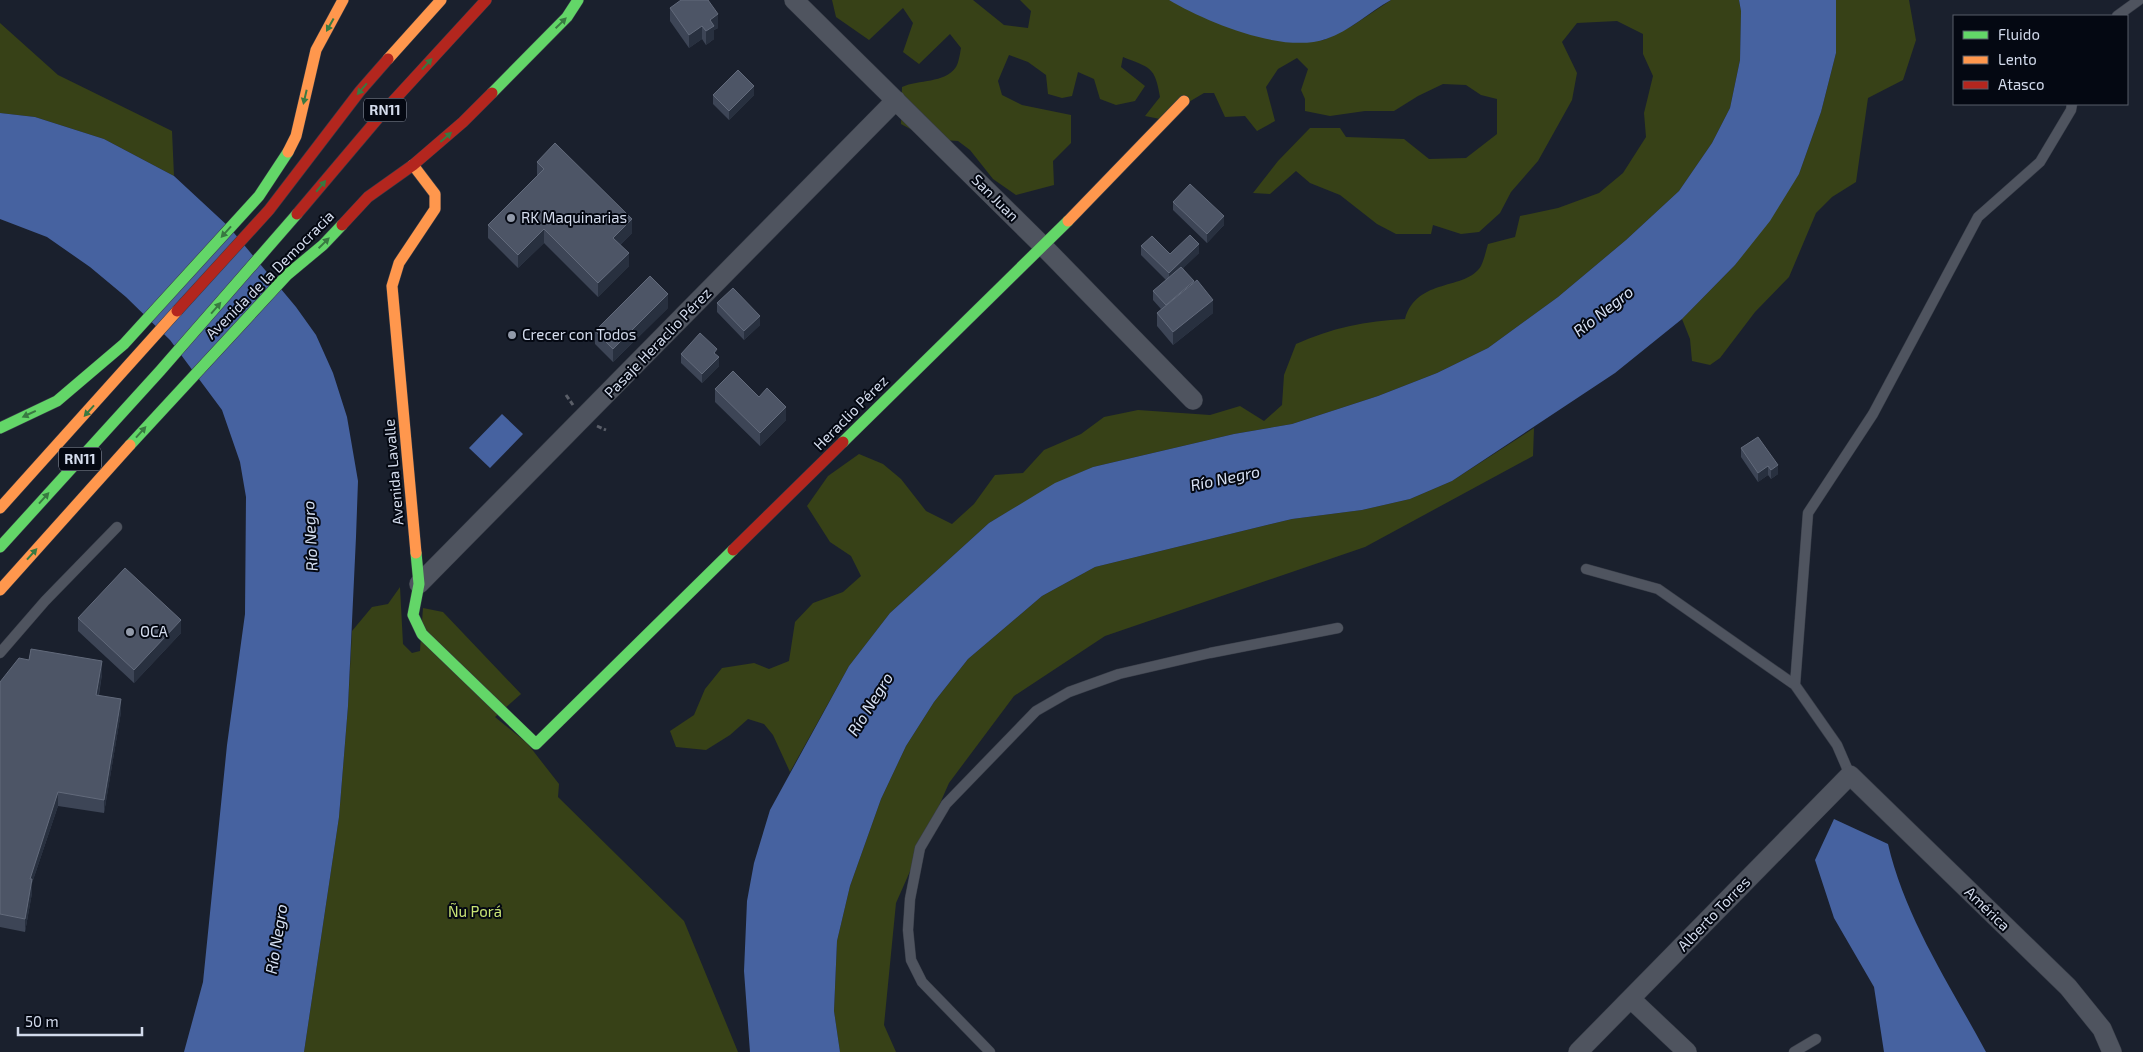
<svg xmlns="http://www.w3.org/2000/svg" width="2143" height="1052" font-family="'Exo 2',sans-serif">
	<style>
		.green { fill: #374117 }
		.water { fill: #4662a0 }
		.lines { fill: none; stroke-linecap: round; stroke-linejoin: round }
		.lane-casing { stroke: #383d48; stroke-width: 11 }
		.street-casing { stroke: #383d48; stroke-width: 20 }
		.fast-casing { stroke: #383d48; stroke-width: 12 }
		.slow-casing { stroke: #383d48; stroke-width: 12 }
		.jam-casing { stroke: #383d48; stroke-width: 12 }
		.path { stroke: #5a5e68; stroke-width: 3; stroke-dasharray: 5 2.5; stroke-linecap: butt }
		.lane { stroke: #4f545f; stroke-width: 10 }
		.street { stroke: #4f545f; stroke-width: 19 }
		.fast { stroke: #63d668; stroke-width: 11 }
		.slow { stroke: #ff974d; stroke-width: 11 }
		.jam { stroke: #b3261e; stroke-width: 11 }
		.wall { fill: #3d4556 }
		.shaded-wall { fill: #28303f }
		.building { fill: #4d5566; stroke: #626a7b }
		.oneway { fill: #387941 }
		.poi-dot { fill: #929aa9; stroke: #040812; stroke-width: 2 }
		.labels { text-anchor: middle; stroke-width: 4; stroke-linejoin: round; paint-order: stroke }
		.shield { fill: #040812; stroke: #959cab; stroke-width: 1 }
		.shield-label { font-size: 14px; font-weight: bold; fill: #d3dbec }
		.street-label { font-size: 15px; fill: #d3dbec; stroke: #040812 }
		.poi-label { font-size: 15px; fill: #d3dbec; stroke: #040812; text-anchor: start }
		.park-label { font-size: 15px; fill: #cae575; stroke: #040812 }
		.water-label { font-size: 16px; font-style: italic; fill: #d8e2f5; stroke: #040812 }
	</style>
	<rect width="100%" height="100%" fill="#1a202d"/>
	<!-- green -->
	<path class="green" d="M832,0H973L1004,25L1028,28L1031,11L1020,0H1173L1298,42L1324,40L1352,26L1391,0H1739L1741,11L1740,60L1730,108L1712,143L1679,191L1626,240L1558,297L1488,348L1437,373L1378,396L1292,424L1234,434L1093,467L1055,484L989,523L890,613L849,666L790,772L773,735L764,724L748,719L730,735L706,750L676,747L670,731L694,715L705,689L722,668L754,663L769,669L789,661L795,622L813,603L843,592L861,576L851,556L830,542L807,506L828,476L859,454L883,464L901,479L926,511L952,524L974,504L995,475L1023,473L1044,450L1081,434L1104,417L1138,410L1210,415L1240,406L1264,421L1282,405L1284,375L1296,344C1331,328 1366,321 1405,319C1417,277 1466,291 1481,266C1484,260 1486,251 1488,244L1515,237L1520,216L1558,208L1599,193L1623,173L1646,137L1644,113L1653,76L1643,54V34L1617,21L1577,23L1562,42L1577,73L1572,100L1538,161L1511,192L1500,213L1479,232L1461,234L1433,225L1431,234H1396L1377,224L1340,195L1310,183L1296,171L1270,194L1253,193L1278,161L1310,128H1340L1346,137L1404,139L1429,159L1466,158L1497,134V99L1481,95L1466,85L1443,84L1418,96L1394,111H1365L1330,116L1305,111V99L1301,90L1308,69L1297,58L1278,69L1266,87L1275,121L1257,131L1245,116L1225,117L1214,93H1204L1160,119L1145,116L1160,97C1155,66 1150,68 1123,57L1121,67L1145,86L1135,101L1116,105L1100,99L1094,79L1078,72L1072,96L1062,98L1048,94L1046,75L1028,62L1009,55L998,81L1002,95L1022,105L1071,115V143L1053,161L1054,185L1016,195L993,179L970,150L958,141L929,139L901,124L902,87C919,79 944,84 956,67C959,62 960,53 961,48L950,34L919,64L903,52L913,23L903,8L869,40L836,17Z
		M1836,0H1909L1916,40L1903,80L1868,98L1856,182L1832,197L1816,213L1789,277L1755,312L1720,358L1710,365L1692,361L1690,339L1682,319L1735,265L1799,174L1821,112L1836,53Z
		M0,23L58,75L172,131L174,176L104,139L35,117L0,113Z
		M1534,428L1533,456L1365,547L1105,636L1014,696L949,783L896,903L884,1025L896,1052H840L834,1011L837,941L850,886L881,799L906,746L934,702L968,659L1042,596L1095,567L1292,519L1362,510L1410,499L1452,481Z
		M400,587L403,644L412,653L420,651L423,608L443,612L521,694L495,717L527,743L559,784L558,797L684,921L738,1052H304L339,817L348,706L352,631L372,607L388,604Z"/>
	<!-- water -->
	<path class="water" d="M1169,0H1391C1369,12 1350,31 1326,39C1283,54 1206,22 1169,0Z
		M1739,0H1836V53L1821,112L1799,174L1770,221L1735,265L1682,319L1615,373L1452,481L1410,499L1362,510L1292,519L1095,567L1042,596L968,659L934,702L906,746L881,799L850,886L837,941L834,1011L840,1052H750L744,971L747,901L754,863L770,810L849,666L890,613L989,523L1055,483L1093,467L1234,434L1292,424L1378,396L1437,373L1488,348L1558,297L1626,240L1679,191L1712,143L1730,108L1740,60L1741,11Z
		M0,113L35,117L104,139L174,176L229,227L296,307L316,335L333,373L347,417L358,481L356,537L348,706L339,817L304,1052H184L203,982L227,745L245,614L246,497L240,462L222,410L170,340L126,297L90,267L47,237L0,219Z
		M502,414L523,434L490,468L469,448Z
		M1834,819L1888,844C1905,918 1950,985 1986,1052H1884L1874,987L1834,918L1815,860Z"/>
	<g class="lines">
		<defs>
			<path id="lane" d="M2117,16L2139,0
				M1586,569L1658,589L1795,685
				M0,653L45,601L117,527
				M1850,775L1837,745L1795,685L1808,513L1873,414L1978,217L2040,162L2071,110L2072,104
				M990,1052L922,982L911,960L908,930L910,899L920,848L946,804L1036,711L1069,692L1119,674L1210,653L1338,628
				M1794,1052L1816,1039"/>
			<path id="street" d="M794,0L1043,246L1193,400
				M419,584L896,100
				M1631,999L1687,1052
				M1578,1052L1850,775L2068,987L2102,1029L2112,1052"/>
			<path id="fast" d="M492,93L567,17L578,0
				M0,428L57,401L124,344L259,196L288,152
				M843,442L1068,221
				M130,445L287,275L323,245L342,225
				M0,547L160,371L297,214
				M416,553L419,584L413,615L422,634L536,744L733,550"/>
			<path id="slow" d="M388,59L441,0
				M288,152L296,136L316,50L343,0
				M413,165L435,194V209L399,263L392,286L416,553
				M1068,221L1184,101
				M0,508L177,311
				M0,590L130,445"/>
			<path id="jam" d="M297,214L385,110L486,0
				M342,225L368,197L413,165L463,122L492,93
				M177,311L269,210L360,91L388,59
				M733,550L843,442"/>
		</defs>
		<!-- lane casing -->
		<use href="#lane" class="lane-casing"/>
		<!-- street casing -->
		<use href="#street" class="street-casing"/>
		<!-- fast casing -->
		<use href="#fast" class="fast-casing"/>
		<!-- slow casing -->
		<use href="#slow" class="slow-casing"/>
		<!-- jam casing -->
		<use href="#jam" class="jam-casing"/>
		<!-- path -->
		<path class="path" d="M566,395L573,405
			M597,426L606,430"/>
		<!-- lane -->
		<use href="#lane" class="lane"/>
		<!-- street -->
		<use href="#street" class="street"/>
		<!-- fast -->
		<use href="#fast" class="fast"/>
		<!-- slow -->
		<use href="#slow" class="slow"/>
		<!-- jam -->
		<use href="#jam" class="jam"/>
	</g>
	<!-- wall -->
	<path class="wall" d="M670,8L718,28L714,30V39L706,45L702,39L689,48L670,21Z
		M713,95H754L729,120L713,104Z
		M537,162L632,233L620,245L629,266L598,297L544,243L518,268L488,238V225L538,176L537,175Z
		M1173,202L1224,225L1207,243L1173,210Z
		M1141,246L1170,254L1199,253L1183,268L1194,283L1213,313L1173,345L1157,326V313L1161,309L1153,300V291L1166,280L1141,255Z
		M717,303L760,325L744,340L717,312Z
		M668,308L613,362L595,344V331Z
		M681,354L717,356L719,366L702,383L681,363Z
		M715,389L759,397L786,420L760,446L715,402Z
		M1758,437L1778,474L1771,479L1768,475L1758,482L1741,457V448Z
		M78,618L181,633L134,683L78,631Z
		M29,660L102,674L99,695L121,712L104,813L58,806L32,883V893L25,932L0,927V682Z"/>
	<!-- shaded-wall -->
	<path class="shaded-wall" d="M718,14V28L714,30V39L706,45V31L710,20Z
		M702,26V39L689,48V35Z
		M754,86V95L729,120V111Z
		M1224,216V225L1207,243V234Z
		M632,219V233L613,251V238Z
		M544,229V243L518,268V255Z
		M1199,244V253L1169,282V273Z
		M629,253V266L598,297V283Z
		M1194,281V290L1166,305Z
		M668,294V308L613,362V349Z
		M1213,300V313L1173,345V332Z
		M760,316V325L744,340V331Z
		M719,357V366L702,383V374Z
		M786,407V420L760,446V433Z
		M1778,465V474L1771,479V470Z
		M1768,466V475L1758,482V473Z
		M181,620V633L134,683V670Z
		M102,661V674L96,708V695Z
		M121,699V712L104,813V800Z
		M58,792V806L32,883V893L25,932V919L30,879Z"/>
	<!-- building -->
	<path class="building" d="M681,0H708L718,14L710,20L714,26L706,31L702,26L689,35L670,8Z
		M738,70L754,86L729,111L713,95Z
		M555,143L632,219L613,238L629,253L598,283L544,229L518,255L488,225L544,169L537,162Z
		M1190,184L1224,216L1207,234L1173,202Z
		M1190,235L1199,244L1169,273L1141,246L1152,236L1170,254Z
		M1181,267L1194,281L1166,305L1153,291Z
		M650,276L668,294L613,349L595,331Z
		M1197,280L1213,300L1173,332L1157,313Z
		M733,288L760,316L744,331L717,303Z
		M700,333L717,349L714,353L719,357L702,374L681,354Z
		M733,371L759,397L767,388L786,407L760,433L715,389Z
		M1758,437L1778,465L1771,470L1768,466L1758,473L1741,448Z
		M125,568L181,620L134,670L78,618Z
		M31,649L102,661L96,695L121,699L104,800L58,792L30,879H32L25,919L0,914V682L19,658L29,660Z"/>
	<!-- one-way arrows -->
	<defs><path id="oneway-solid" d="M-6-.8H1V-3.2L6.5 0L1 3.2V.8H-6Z" transform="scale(1.25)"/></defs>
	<g class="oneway">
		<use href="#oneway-solid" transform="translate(561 23) rotate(-44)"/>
		<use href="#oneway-solid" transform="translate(330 25) rotate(119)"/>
		<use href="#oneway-solid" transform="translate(427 64) rotate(-47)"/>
		<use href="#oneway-solid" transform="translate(362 89) rotate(131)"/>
		<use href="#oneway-solid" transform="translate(305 97) rotate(103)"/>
		<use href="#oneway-solid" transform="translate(446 137) rotate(-41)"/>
		<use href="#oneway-solid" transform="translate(321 186) rotate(-50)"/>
		<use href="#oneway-solid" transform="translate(226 232) rotate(132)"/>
		<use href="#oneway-solid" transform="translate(324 243) rotate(-44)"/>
		<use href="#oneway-solid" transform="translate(216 308) rotate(-49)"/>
		<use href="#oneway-solid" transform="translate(89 411) rotate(132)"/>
		<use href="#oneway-solid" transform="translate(29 414) rotate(155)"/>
		<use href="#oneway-solid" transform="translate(141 432) rotate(-48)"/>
		<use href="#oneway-solid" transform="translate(44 498) rotate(-48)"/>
		<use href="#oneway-solid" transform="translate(32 554) rotate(-48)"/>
	</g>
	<!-- markers -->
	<g class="poi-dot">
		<circle cx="511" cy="218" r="5"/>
		<circle cx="512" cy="335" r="5"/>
		<circle cx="130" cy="632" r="5"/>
	</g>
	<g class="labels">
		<!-- shield labels -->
		<g class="shield">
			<rect x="364" y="98.5" width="42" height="23" rx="4"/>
			<rect x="59" y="447.5" width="42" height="23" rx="4"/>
		</g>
		<g class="shield-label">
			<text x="385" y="115">RN11</text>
			<text x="80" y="464">RN11</text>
		</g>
		<!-- street labels -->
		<g class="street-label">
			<text transform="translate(995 198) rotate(45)" y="5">San Juan</text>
			<text transform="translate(270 275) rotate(-45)" y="5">Avenida de la Democracia</text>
			<text transform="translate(658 343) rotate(-46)" y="5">Pasaje Heraclio Pérez</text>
			<text transform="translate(851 413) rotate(-45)" y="5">Heraclio Pérez</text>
			<text transform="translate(394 472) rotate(-95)" y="5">Avenida Lavalle</text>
			<text transform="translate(1987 909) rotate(44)" y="5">América</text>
			<text transform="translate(1714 914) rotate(-46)" y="5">Alberto Torres</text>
		</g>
		<!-- poi labels -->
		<g class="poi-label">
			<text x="521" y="223">RK Maquinarias</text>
			<text x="522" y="340">Crecer con Todos</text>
			<text x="140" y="637">OCA</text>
		</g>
		<!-- park labels -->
		<g class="park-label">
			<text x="475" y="917">Ñu Porá</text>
		</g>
		<!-- water labels -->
		<g class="water-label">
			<text transform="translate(1603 311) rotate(-38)" y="6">Río Negro</text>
			<text transform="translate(1225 478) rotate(-12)" y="6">Río Negro</text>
			<text transform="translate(310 536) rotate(-93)" y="6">Río Negro</text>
			<text transform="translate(870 704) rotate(-58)" y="6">Río Negro</text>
			<text transform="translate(276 939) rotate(-81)" y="6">Río Negro</text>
		</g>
	</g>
	<!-- legend -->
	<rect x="1953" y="15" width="175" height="90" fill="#040812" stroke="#575c69"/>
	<rect x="1963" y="31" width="25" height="8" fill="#63d668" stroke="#575c69"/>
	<text x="1998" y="40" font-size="15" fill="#d3dbec">Fluido</text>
	<rect x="1963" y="56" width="25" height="8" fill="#ff974d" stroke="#575c69"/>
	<text x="1998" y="65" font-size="15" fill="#d3dbec">Lento</text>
	<rect x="1963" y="81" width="25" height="8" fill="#b3261e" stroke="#575c69"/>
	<text x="1998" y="90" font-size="15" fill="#d3dbec">Atasco</text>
	<!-- scale -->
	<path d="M18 1027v8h124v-8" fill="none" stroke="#d3dbec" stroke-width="2.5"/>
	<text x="25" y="1027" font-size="15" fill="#d3dbec" stroke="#040812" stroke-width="4" paint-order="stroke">50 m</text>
</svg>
